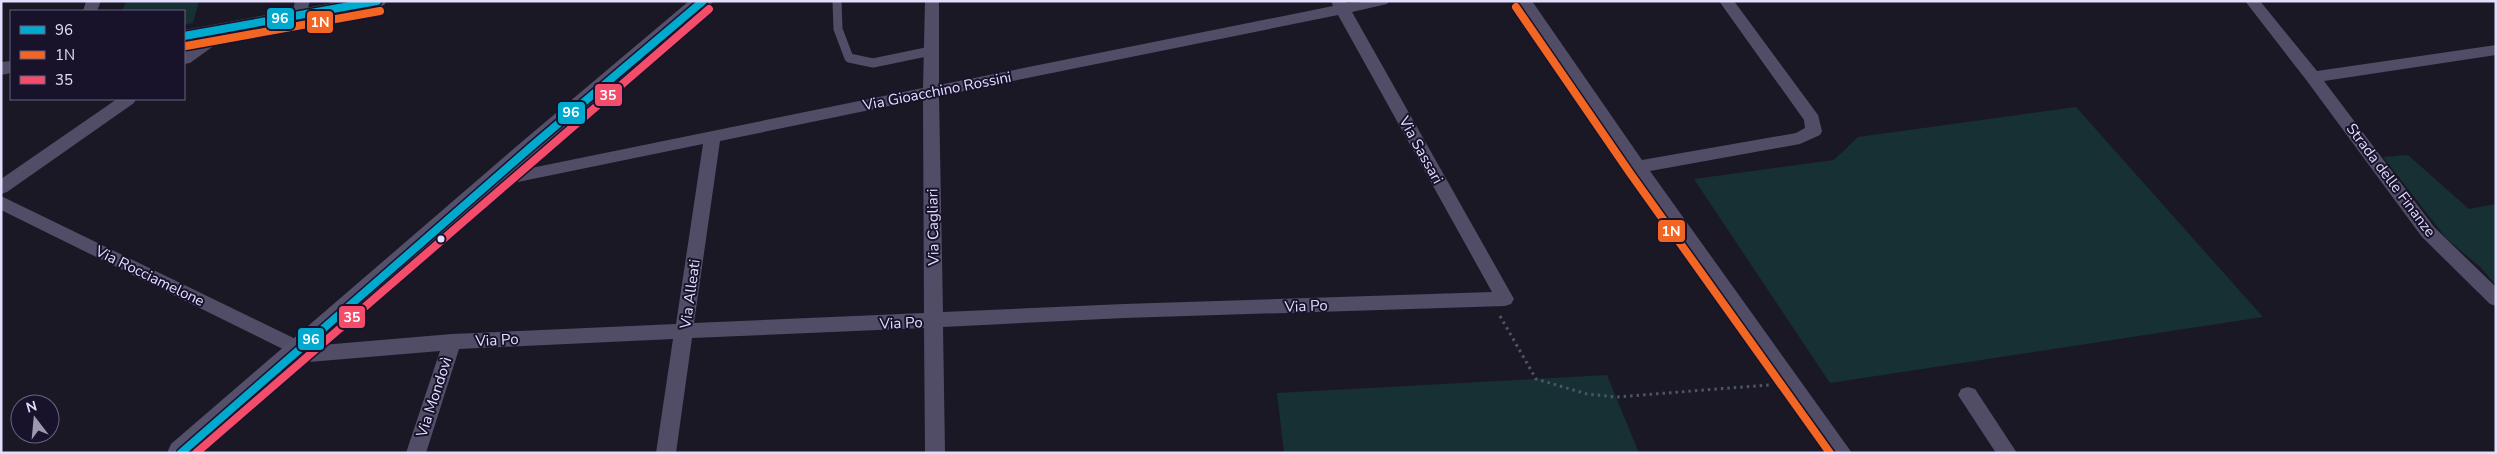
<svg xmlns="http://www.w3.org/2000/svg" width="2497" height="454" font-family="'Nunito Sans',sans-serif">
	<style>
		.green { fill: #163033 }
		.lines { fill: none; stroke-linecap: round; stroke-linejoin: round }
		.path { stroke: #4b5666; stroke-width: 3; stroke-dasharray: 2.5 4; stroke-linecap: butt }
		.service { stroke: #514d66; stroke-width: 9 }
		.minor { fill: #514d66; fill-rule: evenodd }
		.tertiary { fill: #514d66; fill-rule: evenodd }
		.secondary { fill: #54506b; fill-rule: evenodd }
		.bus-1-casing { stroke: #18122b; stroke-width: 11 }
		.bus-2-casing { stroke: #18122b; stroke-width: 11 }
		.bus-3-casing { stroke: #18122b; stroke-width: 11 }
		.bus-1 { stroke: #00a9ce; stroke-width: 8 }
		.bus-2 { stroke: #f26522; stroke-width: 8 }
		.bus-3 { stroke: #f44d6c; stroke-width: 8 }
		.bus-dot { fill: #e3ddfe; stroke: #18122b; stroke-width: 2 }
		.labels { text-anchor: middle; stroke-width: 4; stroke-linejoin: round; paint-order: stroke }
		.street-label { font-size: 15px; fill: #e3ddfe; stroke: #18122b }
		.line-badge { stroke: #18122b; stroke-width: 2 }
		.badge-label { font-size: 14px; text-anchor: middle; font-weight: bold; fill: #fff }
	</style>
	<rect width="100%" height="100%" fill="#1b1825"/>
	<!-- green -->
	<path class="green" d="M126,1H199L193,23L184,25V11H122Z
		M2076,107L2263,317L1830,383L1694,179L1834,160L1858,137Z
		M2408,155L2469,209L2496,204V285L2480,267L2446,238L2383,157Z
		M1607,375L1639,453H1284L1277,393Z"/>
	<g class="lines">
		<!-- path -->
		<path class="path" d="M1500,316L1536,379L1587,394L1616,397L1769,385"/>
		<!-- service -->
		<path class="service" d="M837,1L838,29L849,58L873,63L931,51"/>
		<!-- minor -->
		<path class="minor" d="M86,1H101L97,11H83Z
			M295,1H310L305,18H295L292,15Z
			M925,1H939V85L1333,6L1331,1H1346L1347,3L1389,1L1387,4L1352,12L1514,299L1511,304L1505,306L1124,318L943,327L945,453H925L924,328L692,338L676,453H656L673,339L459,349L426,453H406L440,351L309,362L1,210V196L310,346L452,334L676,324L703,144L493,187L487,185L485,181L487,177L923,88ZM1338,15L1492,292L1124,304L943,312L939,96ZM923,99L924,313L694,323L720,141Z
			M1517,1H1532L1642,160L1796,133L1805,128L1804,120L1719,1H1734L1818,115L1822,131L1820,135L1800,144L1650,171L1852,453H1830L1632,171Z
			M2245,1H2260L2317,71L2496,45V55L2324,81L2434,227L2496,287V306L2490,304L2422,237L2307,81Z
			M228,23L233,24L236,28L233,32L190,63L184,64V52Z
			M117,99H136L134,103L7,192L1,194V179Z
			M1968,387L1975,389L2017,453H1996L1958,395L1961,389Z"/>
		<!-- tertiary -->
		<path class="tertiary" d="M344,1H387L384,5L378,7L184,42V30Z
			M11,61V73L1,75V62Z"/>
		<!-- secondary -->
		<path class="secondary" d="M689,1H714L201,453H167L171,444L524,140Z"/>
		<defs>
			<path id="bus-1" d="M184,36L377,1
				M181,453L532,146L703,1"/>
			<path id="bus-2" d="M1516,7L1630,173L1830,453
				M186,46L380,11"/>
			<path id="bus-3" d="M196,453L709,9"/>
		</defs>
		<!-- bus-1 casing -->
		<use href="#bus-1" class="bus-1-casing"/>
		<!-- bus-2 casing -->
		<use href="#bus-2" class="bus-2-casing"/>
		<!-- bus-3 casing -->
		<use href="#bus-3" class="bus-3-casing"/>
		<!-- bus-1 -->
		<use href="#bus-1" class="bus-1"/>
		<!-- bus-2 -->
		<use href="#bus-2" class="bus-2"/>
		<!-- bus-3 -->
		<use href="#bus-3" class="bus-3"/>
	</g>
	<!-- markers -->
	<circle class="bus-dot" cx="441" cy="239" r="4.5"/>
	<g class="labels">
		<!-- street labels -->
		<g class="street-label">
			<text transform="translate(937 91) rotate(-11)" y="5">Via Gioacchino Rossini</text>
			<text transform="translate(1421 150) rotate(61)" y="5">Via Sassari</text>
			<text transform="translate(2391 180) rotate(53)" y="5">Strada delle Finanze</text>
			<text transform="translate(933 227) rotate(-91)" y="5">Via Cagliari</text>
			<text transform="translate(150 276) rotate(26)" y="5">Via Rocciamelone</text>
			<text transform="translate(690 294) rotate(-82)" y="5">Via Alleati</text>
			<text transform="translate(1306 306) rotate(-2)" y="5">Via Po</text>
			<text transform="translate(901 323) rotate(-2)" y="5">Via Po</text>
			<text transform="translate(497 340) rotate(-3)" y="5">Via Po</text>
			<text transform="translate(434 397) rotate(-72)" y="5">Via Mondovì</text>
		</g>
	</g>
	<g class="line-badge">
		<rect x="266" y="7" width="29" height="23" rx="5" fill="#00a9ce"/>
		<rect x="306" y="10" width="28" height="24" rx="5" fill="#f26522"/>
		<rect x="594" y="83" width="29" height="24" rx="5" fill="#f44d6c"/>
		<rect x="557" y="101" width="29" height="24" rx="5" fill="#00a9ce"/>
		<rect x="1657" y="219" width="29" height="24" rx="5" fill="#f26522"/>
		<rect x="338" y="305" width="28" height="24" rx="5" fill="#f44d6c"/>
		<rect x="297" y="327" width="28" height="24" rx="5" fill="#00a9ce"/>
	</g>
	<g class="badge-label">
		<text x="280" y="23">96</text>
		<text x="320" y="27">1N</text>
		<text x="608" y="100">35</text>
		<text x="571" y="117">96</text>
		<text x="1671" y="236">1N</text>
		<text x="352" y="322">35</text>
		<text x="311" y="344">96</text>
	</g>
	<!-- border -->
	<rect width="2497" height="454" fill="none" stroke="#e3ddfe" stroke-width="5"/>
	<!-- legend -->
	<rect x="10" y="10" width="175" height="90" fill="#18122b" stroke="#69637f"/>
	<rect x="20" y="26" width="25" height="8" fill="#00a9ce" stroke="#69637f"/>
	<text x="55" y="35" font-size="15" fill="#e3ddfe">96</text>
	<rect x="20" y="51" width="25" height="8" fill="#f26522" stroke="#69637f"/>
	<text x="55" y="60" font-size="15" fill="#e3ddfe">1N</text>
	<rect x="20" y="76" width="25" height="8" fill="#f44d6c" stroke="#69637f"/>
	<text x="55" y="85" font-size="15" fill="#e3ddfe">35</text>
	<!-- north arrow -->
	<g transform="translate(35 419) rotate(344)"><circle r="24" fill="#18122b" stroke="#69637f"/>
	<path d="M0-4L9 19L0 12L-9 19Z" fill="#9d98b2"/>
	<text y="-8" font-size="14" font-weight="bold" text-anchor="middle" fill="#e3ddfe">N</text>
	</g>
</svg>
